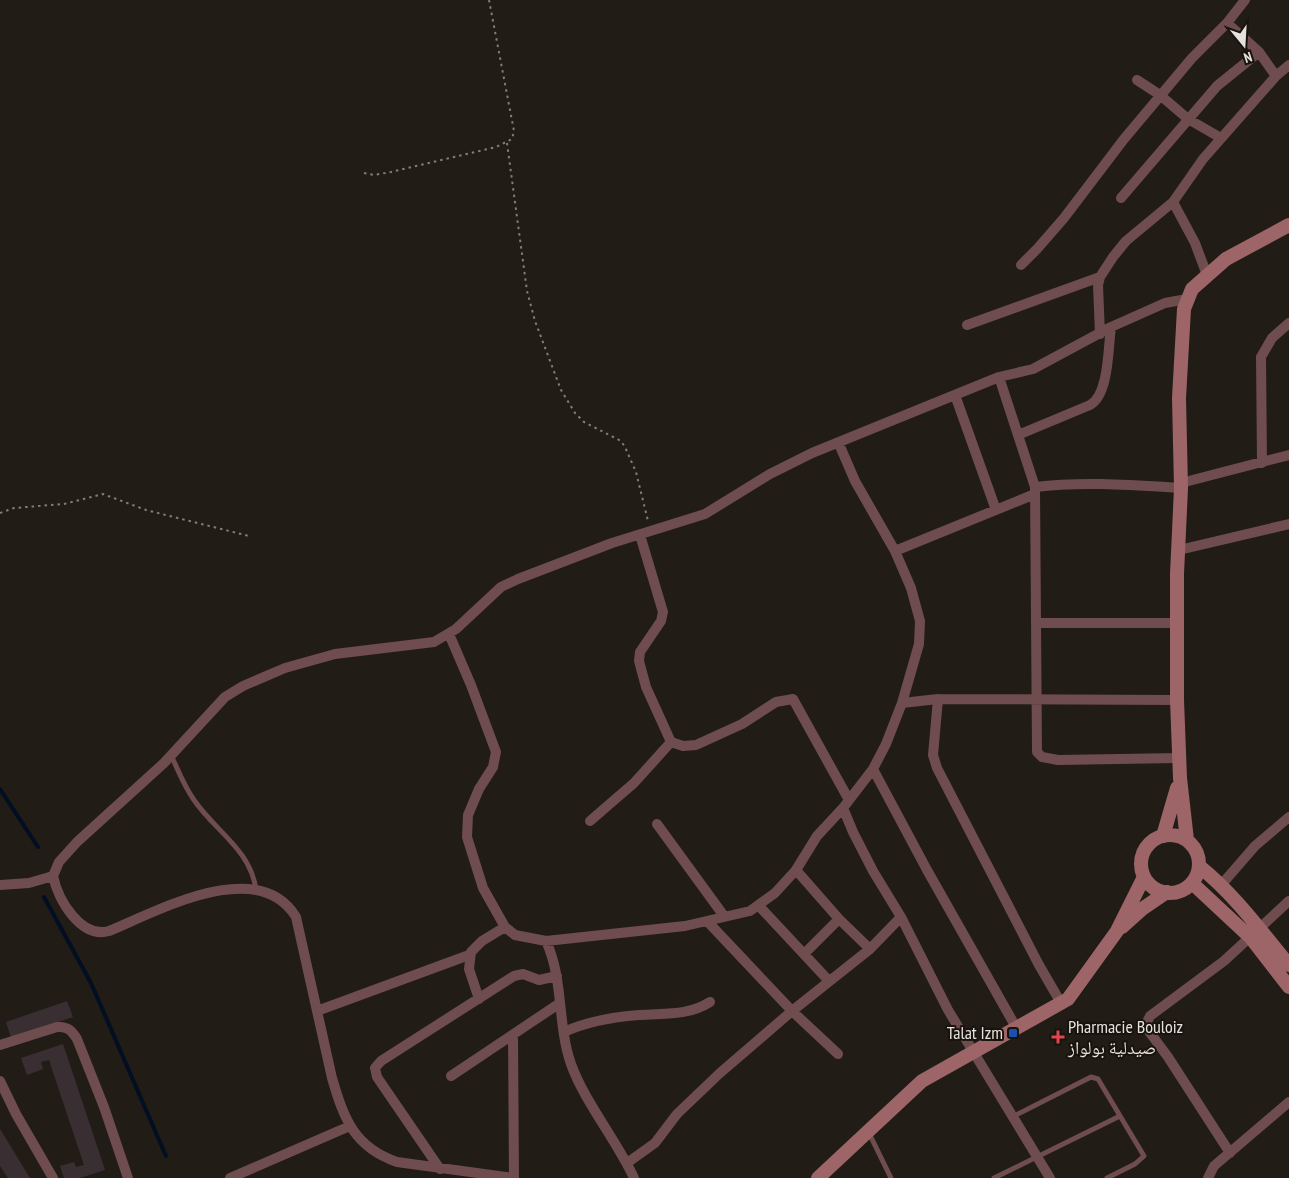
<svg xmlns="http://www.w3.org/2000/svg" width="1289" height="1178" font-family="'PT Sans Narrow','Noto Naskh Arabic',sans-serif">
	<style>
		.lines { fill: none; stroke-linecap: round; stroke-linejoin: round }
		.stream { stroke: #020e22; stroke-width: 4 }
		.building { fill: #392f32 }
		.path { stroke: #817d77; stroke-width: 2; stroke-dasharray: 2.5 4; stroke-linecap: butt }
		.lane { stroke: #6f4c4d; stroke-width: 5 }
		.street { stroke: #6f4c4d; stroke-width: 10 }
		.secondary { stroke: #9d6568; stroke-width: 14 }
		.transit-dot { fill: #1a4fb4; stroke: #18130c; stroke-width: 2 }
		.health-dot { fill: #e0444e; stroke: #18130c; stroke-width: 2 }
		.labels { text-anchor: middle; stroke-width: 4; stroke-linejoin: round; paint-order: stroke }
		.poi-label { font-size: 18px; fill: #e5e1dc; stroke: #18130c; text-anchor: start }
	</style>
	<rect width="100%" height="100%" fill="#211c15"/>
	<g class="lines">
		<!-- stream -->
		<path class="stream" d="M0,789L38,847
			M44,897L91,983L166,1156"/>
	</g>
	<!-- building -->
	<path class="building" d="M67,1001L73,1017L11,1038L6,1022Z
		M63,1044L105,1170L80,1178H64L60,1166L74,1162L76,1167L84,1165L49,1060L41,1062L43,1069L27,1075L21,1058Z
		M0,1129L30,1178H8L0,1166Z"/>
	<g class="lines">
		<!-- path -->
		<path class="path" d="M507,143L527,291L535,321L561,390L575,413L584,422L621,441L625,447L636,472L648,521
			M364,173L374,175L391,172L496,147L512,139L514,131L489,0
			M0,513L14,508L64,504L103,494L146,510L249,536"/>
		<!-- lane -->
		<path class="lane" d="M171,755C178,770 184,786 194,800C215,831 251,850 256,890
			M1014,1116L1091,1077L1098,1079L1144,1156L1135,1164L1107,1178
			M869,1133L891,1178
			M994,1178L1120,1116"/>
		<!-- street -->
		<path class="street" d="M1227,23L1259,52L1276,76
			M1137,80L1160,95L1188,119L1221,138
			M1121,198L1217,86L1259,52
			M1173,202L1195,243L1207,275
			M1021,265L1037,249L1064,218L1124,139L1192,58L1227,23L1245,0
			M967,325L1100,277
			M1100,334L1098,285L1100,277L1113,257L1126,241L1173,202L1203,159L1276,76L1289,65
			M999,377L1035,487L1037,752L1042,757L1058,760L1179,758
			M955,395L996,510
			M1018,435L1090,405C1109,395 1108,348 1111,327
			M1262,463L1261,357L1272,338L1289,323
			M1181,483L1289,455
			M1035,487C1083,481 1133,485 1181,488
			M1179,550L1289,524
			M895,551L1035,494
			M1037,623H1177
			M449,634L471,685L496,752L493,767L479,789L468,815L467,837L483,888L505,927L515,935L546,941L685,926L750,911L775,893L796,870L817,836L843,808L873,769L886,744L902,703L919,644L920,621L911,588L895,551L855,481L839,444
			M938,699L933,755L937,768L1039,965L1061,1003
			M902,703L938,699L1177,700
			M671,742L683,746L696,745L742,724L776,702L793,699L849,800
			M873,769L927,870L1017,1029
			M843,808L853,832L873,871L901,917L948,1010L1050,1178
			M590,821L634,783L671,742L646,687L639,661L640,652L661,621L663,612L640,535
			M657,824L724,916
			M796,870L839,919
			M1222,884L1255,846L1289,817
			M0,885L29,883L53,876
			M759,906L829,981
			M707,921L792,1011L838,1054
			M546,941C564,980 557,1024 571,1064C584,1101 617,1141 634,1178
			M804,954L839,919L870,949
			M479,999L469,969L471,952L482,941L505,927
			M317,1011L469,955
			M564,1032C588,1021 613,1017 639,1015C665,1013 688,1016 710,1002
			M513,1035L514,1178
			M0,1045L57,1027C68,1026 72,1031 77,1039L104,1107L128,1178
			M451,1076L560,1003
			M0,1081L16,1114L53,1178
			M1230,1153L1168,1057L1145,1026L1150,1016L1224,961L1289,901
			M627,1163L655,1143L677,1114L720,1073L792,1011L870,949L901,917
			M440,1169L377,1077L375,1068L381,1061L514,976L523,974L539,980L557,976
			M230,1178L350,1126
			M514,1178L397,1162C354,1147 344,1119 332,1078L296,917C258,855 158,911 109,931C81,939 58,900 53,876L59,862L77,842L164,763L225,697L243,686L285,668L335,654L434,642L456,629L501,587L518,579L612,543L705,514L770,474L812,453L999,377L1033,369L1111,327L1165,303L1187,299
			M1208,1178L1214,1166L1289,1102"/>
		<!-- secondary -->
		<path class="secondary" d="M1141 864a29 29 0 1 1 58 0a29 29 0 1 1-58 0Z
			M1163,836L1177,788
			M1187,840L1180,778L1177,700V574L1181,488L1179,398L1184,309L1192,289L1226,259L1289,225
			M1199,866C1235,895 1260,930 1289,965
			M1192,883L1251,938L1289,987
			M1122,927L1142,909L1167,892
			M818,1178L922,1081L1068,999L1117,931L1144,877"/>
	</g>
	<!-- markers -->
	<rect class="transit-dot" x="1008" y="1028" width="10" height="10" rx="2.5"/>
	<path class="health-dot" d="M1055.5 1029.5h5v5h5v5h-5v5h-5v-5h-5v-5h5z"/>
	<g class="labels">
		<!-- poi labels -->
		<g class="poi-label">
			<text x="1068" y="1033">Pharmacie Bouloiz<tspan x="1068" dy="21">صيدلية بولواز</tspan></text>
			<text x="1003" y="1039" text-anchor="end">Talat Izm</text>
		</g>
	</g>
	<!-- north arrow -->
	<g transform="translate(1244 45) rotate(162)" stroke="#18130c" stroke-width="4" paint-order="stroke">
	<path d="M0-4L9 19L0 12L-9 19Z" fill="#e5e1dc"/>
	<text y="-8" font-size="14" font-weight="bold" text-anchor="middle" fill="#e5e1dc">N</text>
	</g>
</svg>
